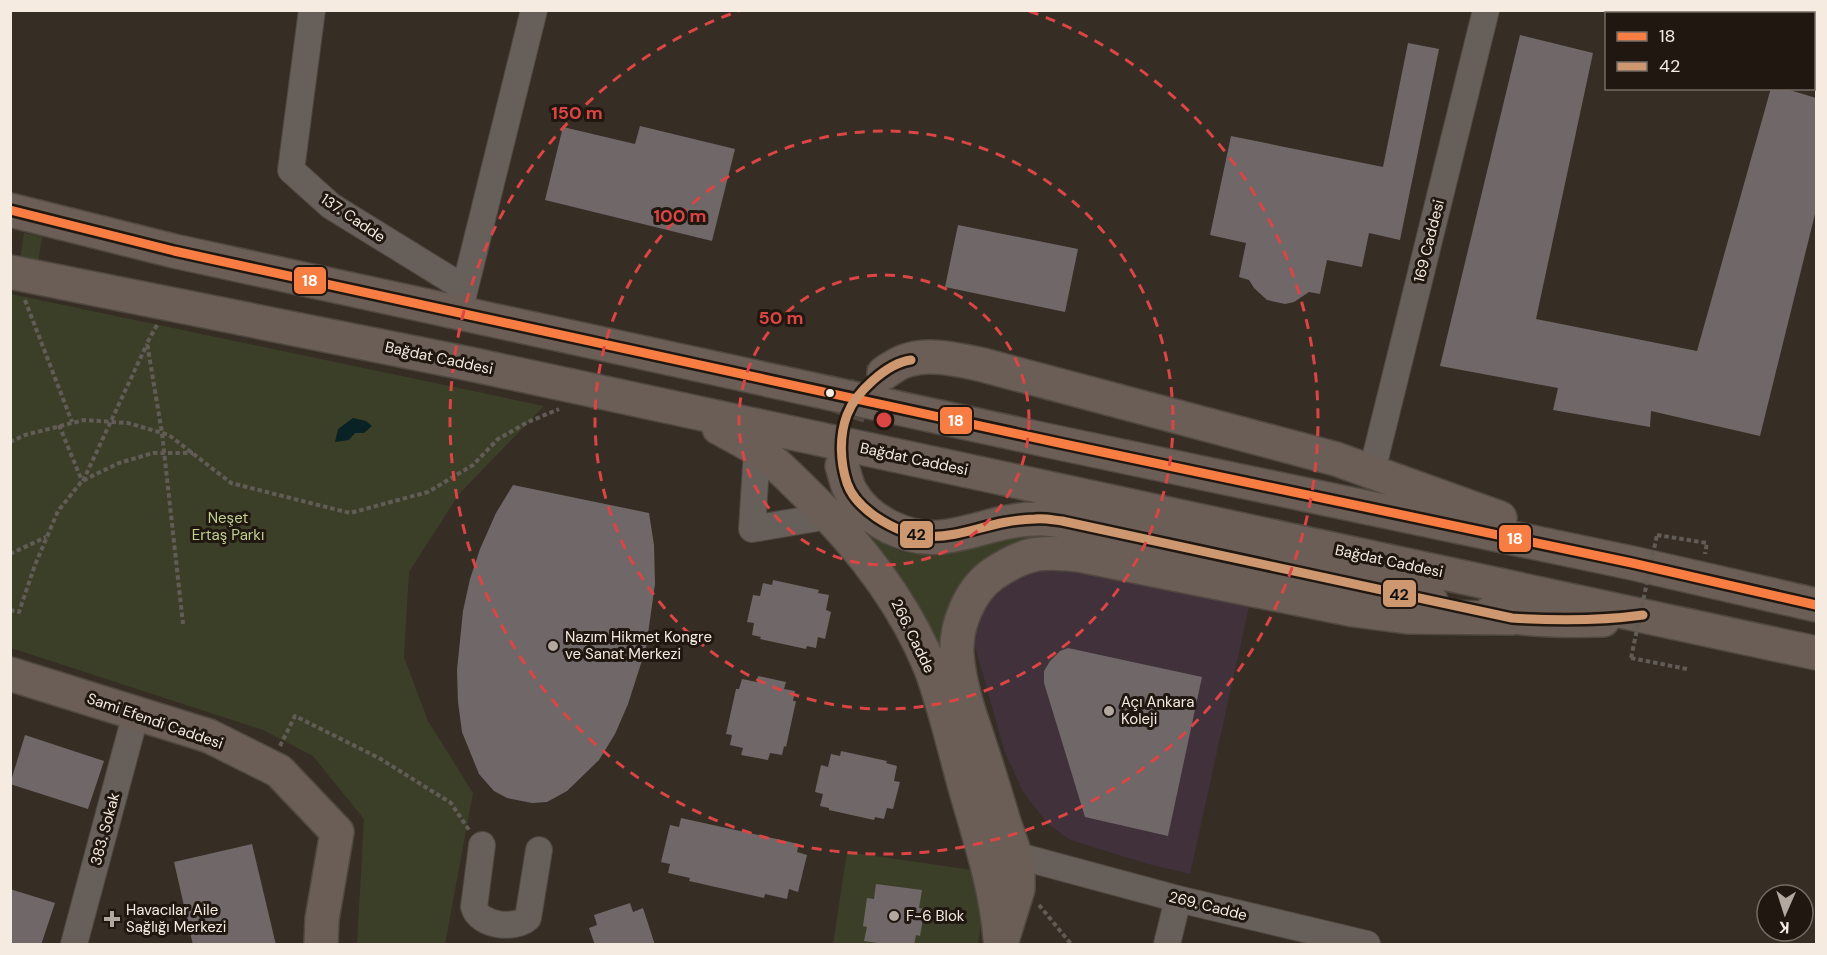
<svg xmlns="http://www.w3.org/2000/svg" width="1827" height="955" font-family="'DM Sans',sans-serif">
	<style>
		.education { fill: #40313b }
		.green { fill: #3c3f28 }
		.water { fill: #092225 }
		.building { fill: #706868 }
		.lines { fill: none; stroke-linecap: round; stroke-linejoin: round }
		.major-tunnel { stroke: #534a41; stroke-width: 33; stroke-dasharray: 33 16; stroke-linecap: butt }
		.minor-casing { stroke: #504941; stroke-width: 28 }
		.major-casing { stroke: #504941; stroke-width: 36 }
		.path { stroke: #625c56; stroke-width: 4; stroke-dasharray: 4.5 3; stroke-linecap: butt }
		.minor { stroke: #675f59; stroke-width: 26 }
		.major { stroke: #6b5e57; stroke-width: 33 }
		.path-bridge { stroke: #625c56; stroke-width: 4; stroke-dasharray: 4.5 3; stroke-linecap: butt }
		.bus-1-casing { stroke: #1f1710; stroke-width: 14 }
		.bus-2-casing { stroke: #1f1710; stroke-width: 14 }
		.bus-1 { stroke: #f77d43; stroke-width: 9 }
		.bus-2 { stroke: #cd976f; stroke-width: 9 }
		.ring { fill: none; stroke: #db4544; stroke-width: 3; stroke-dasharray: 10 8 }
		.bus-dot { fill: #f6ebe1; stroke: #1f1710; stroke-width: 2 }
		.poi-dot { fill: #b3a89f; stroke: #1f1710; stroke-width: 2 }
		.labels { text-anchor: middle; stroke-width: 6; stroke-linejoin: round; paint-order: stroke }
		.street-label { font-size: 15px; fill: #f6ebe1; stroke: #1f1710 }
		.park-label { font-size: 15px; fill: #c2d090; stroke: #1f1710 }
		.poi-label { font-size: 15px; fill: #f6ebe1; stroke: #1f1710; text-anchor: start }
		.centre { fill: #db4544; stroke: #1f1710; stroke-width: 3 }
		.ring-label { font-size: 18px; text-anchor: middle; font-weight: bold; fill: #db4544; stroke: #1f1710; stroke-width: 6; stroke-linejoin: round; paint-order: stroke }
		.line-badge { stroke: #1f1710; stroke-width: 2 }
		.badge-label { font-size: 16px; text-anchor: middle; font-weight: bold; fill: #fff }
		.pale-badge-label { font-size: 16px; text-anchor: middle; font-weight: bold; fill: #111 }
	</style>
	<rect width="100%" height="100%" fill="#362d25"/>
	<!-- education -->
	<path class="education" d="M1055,565L1249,607L1190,874L1148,864L1070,840L1048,824L1023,792L1004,750L972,636L978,607L1010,574Z"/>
	<!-- green -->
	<path class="green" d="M24,233L42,237L38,263L20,260Z
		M11,294L544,406L459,494L409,572L404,657L428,721L473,793L445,944H357L364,819L313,756L263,730L11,648Z
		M863,529C873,536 884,545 895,549C936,564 974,542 1014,536C1032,534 1051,538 1069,541L1019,549L946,668Z
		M847,852L972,870L982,918L978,944H833Z"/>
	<!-- water -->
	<path class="water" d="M353,418L366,421L372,426L364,433H355L349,440L335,442L338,429Z"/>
	<!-- building -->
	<path class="building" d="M1520,35L1593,53L1536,319L1697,351L1771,88H1783L1816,98V210L1760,436L1651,411L1650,427L1553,410L1558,388L1440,366Z
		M1408,43L1439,49L1400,240L1369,233L1362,267L1327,260L1320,294L1309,292L1294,302L1285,304L1267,300L1254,288L1249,280L1239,277L1246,243L1210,235L1231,136L1383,167Z
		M640,126L735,149L712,241L545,200L563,127L635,144Z
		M958,225L1078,249L1065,312L945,287Z
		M513,485L649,513L654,545L655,584L646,648L628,704L615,734L599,760L567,791L547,802L532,803L507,798L494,791L479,774L462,732L458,702L457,670L463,611L470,579L480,549L496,513Z
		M773,580L819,590L818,593L829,595L826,610L831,612L825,639L818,637L816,648L807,646L806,649L760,639L761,637L752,635L754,623L747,622L753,595L760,596L763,583L772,585Z
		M1068,648L1202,677L1168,836L1085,817L1044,683V671L1050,661L1060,651Z
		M758,676L786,682L784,689L795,691L793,701H796L786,747L784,746L782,755L770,753L768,760L741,755L743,748L730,745L732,735L726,734L736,689H739L742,679L757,682Z
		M25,735L104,761L88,809L10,784Z
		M841,751L887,761L886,763L897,766L894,781L900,782L893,809L887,808L884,819L875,817L874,820L829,810V808L820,806L823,794L815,792L821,765L828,767L831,754L840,756Z
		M681,818L799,844L797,852L807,855L798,892L789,889L787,899L765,894L764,898L689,881L690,878L668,873L670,864L661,862L670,825L679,827Z
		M252,844L276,945H193L174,862Z
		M876,884L922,890L919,908L924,909V913L920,936L916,935L914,945H892L864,941L867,927L863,926L867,898L874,899Z
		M10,889L55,903L41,945H19L10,942Z
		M630,903L633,912L643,908L655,945H595L589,928L597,925L594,915Z"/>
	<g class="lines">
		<!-- major-tunnel -->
		<path class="major-tunnel" d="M842,466C843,420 846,402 884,373"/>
		<defs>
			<path id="minor" d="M312,10L291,170L331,206L464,288
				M1741,10L1756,14
				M1814,27L1816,28
				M461,304L534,10
				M757,450L752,529L829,516
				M1372,471L1486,10
				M482,845L474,907C479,926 515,930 528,918L539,850
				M1015,855L1178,899L1367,944
				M74,944L136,713
				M1167,944L1178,899"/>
			<path id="major" d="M10,210L174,251L1064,444L1632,563L1816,605
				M10,272L470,364L1816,653
				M884,373C890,369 898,363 905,361C929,352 959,360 983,365L1336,459L1500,518
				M719,428C732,435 746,442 758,450C777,463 792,480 809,496C860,546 904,602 931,669C945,707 954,748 965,787C979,837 996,886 1000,938
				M842,466C845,474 846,484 851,492C867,521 908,541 941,537C972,534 1003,519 1035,519C1044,518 1053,520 1062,521L1431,601
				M1490,613C1528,621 1565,621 1603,620
				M10,674L209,736L279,771L337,832L322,919L321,944
				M1001,944L1018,889V867C1015,851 1008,835 1003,819C994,788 984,757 974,727C966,704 959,680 957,655C955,627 969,591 993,574C1026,552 1040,551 1079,555L1354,610L1407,617L1512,618"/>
		</defs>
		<!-- minor casing -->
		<use href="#minor" class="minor-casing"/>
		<!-- major casing -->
		<use href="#major" class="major-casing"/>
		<!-- path -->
		<path class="path" d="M25,300L72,422
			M157,325L147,343L162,433L183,624
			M59,425L82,481
			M10,442L25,435L84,420L128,423L169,435L231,483L350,513L428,492L473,465L498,439L528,422L559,409
			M83,481L147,344
			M1657,535L1707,543L1705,554
			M10,554L46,537
			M10,610L19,612L35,565L58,511L82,481L119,463L153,453H193
			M1631,658L1687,669
			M280,746L295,716L379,758L451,803L469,830
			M1039,905L1071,944"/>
		<!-- minor -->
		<use href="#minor" class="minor"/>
		<!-- major -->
		<use href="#major" class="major"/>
		<!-- path-bridge -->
		<path class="path-bridge" d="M1631,658L1657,535"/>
		<defs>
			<path id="bus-1" d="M10,210L174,251L1064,444L1632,563L1816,605"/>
			<path id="bus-2" d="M911,360C887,363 855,393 847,415C839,436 840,462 847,483C852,498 863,508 876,517C938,559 972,520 1035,519C1044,518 1053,520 1062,521L1512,618C1557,621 1599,621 1643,615"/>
		</defs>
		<!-- bus-1 casing -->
		<use href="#bus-1" class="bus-1-casing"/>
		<!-- bus-2 casing -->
		<use href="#bus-2" class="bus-2-casing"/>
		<!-- bus-1 -->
		<use href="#bus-1" class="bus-1"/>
		<!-- bus-2 -->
		<use href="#bus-2" class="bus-2"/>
	</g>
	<!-- distance rings -->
	<g class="ring">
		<circle cx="884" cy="420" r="145"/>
		<circle cx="884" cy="420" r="289"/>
		<path d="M1029 11A434 434 0 1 1 739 11"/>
	</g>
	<!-- markers -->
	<circle class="bus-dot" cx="830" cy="393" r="5"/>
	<g class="poi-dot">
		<circle cx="553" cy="646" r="6"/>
		<circle cx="1109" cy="711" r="6"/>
		<circle cx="894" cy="916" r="6"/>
		<path d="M109 910h6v6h6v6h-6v6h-6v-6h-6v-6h6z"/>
	</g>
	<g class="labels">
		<!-- street labels -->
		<g class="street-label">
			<text transform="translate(353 218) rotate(34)" y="5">137. Cadde</text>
			<text transform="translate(1429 241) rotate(-76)" y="5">169 Caddesi</text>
			<text transform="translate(439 358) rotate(12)" y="5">Bağdat Caddesi</text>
			<text transform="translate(914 459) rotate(12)" y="5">Bağdat Caddesi</text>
			<text transform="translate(1389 561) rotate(12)" y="5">Bağdat Caddesi</text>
			<text transform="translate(913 636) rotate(64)" y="5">266. Cadde</text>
			<text transform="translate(155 721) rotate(19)" y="5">Sami Efendi Caddesi</text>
			<text transform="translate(105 829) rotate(-75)" y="5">383. Sokak</text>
			<text transform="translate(1208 906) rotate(14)" y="5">269. Cadde</text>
		</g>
		<!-- park labels -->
		<g class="park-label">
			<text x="228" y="523">Neşet<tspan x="228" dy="17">Ertaş Parkı</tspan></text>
		</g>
		<!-- poi labels -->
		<g class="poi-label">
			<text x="565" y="642">Nazım Hikmet Kongre<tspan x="565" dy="17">ve Sanat Merkezi</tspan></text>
			<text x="1121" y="707">Açı Ankara<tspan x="1121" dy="17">Koleji</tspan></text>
			<text x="126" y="915">Havacılar Aile<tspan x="126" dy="17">Sağlığı Merkezi</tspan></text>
			<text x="906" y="921">F-6 Blok</text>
		</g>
	</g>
	<circle cx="884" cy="420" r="9" class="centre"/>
	<g class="ring-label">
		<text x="577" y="119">150 m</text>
		<text x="680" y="222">100 m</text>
		<text x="781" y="324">50 m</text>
	</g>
	<g class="line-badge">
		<rect x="293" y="266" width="34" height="29" rx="6" fill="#f77d43"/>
		<rect x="939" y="406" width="34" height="29" rx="6" fill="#f77d43"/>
		<rect x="899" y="520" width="35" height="29" rx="6" fill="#cd976f"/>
		<rect x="1498" y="524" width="34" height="29" rx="6" fill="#f77d43"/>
		<rect x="1382" y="579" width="35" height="29" rx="6" fill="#cd976f"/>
	</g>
	<g class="badge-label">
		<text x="310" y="286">18</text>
		<text x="956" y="426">18</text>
		<text x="1515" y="544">18</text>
	</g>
	<g class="pale-badge-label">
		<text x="916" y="540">42</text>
		<text x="1399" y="600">42</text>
	</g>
	<!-- border -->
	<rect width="1827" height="955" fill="none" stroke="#f6ebe1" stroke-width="24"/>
	<!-- legend -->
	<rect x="1605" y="12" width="210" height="78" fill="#1f1710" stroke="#756c64" stroke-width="1.5"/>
	<rect x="1617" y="32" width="30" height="9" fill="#f77d43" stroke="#756c64" stroke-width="1.5"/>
	<text x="1659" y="42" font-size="18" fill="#f6ebe1">18</text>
	<rect x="1617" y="62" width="30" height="9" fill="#cd976f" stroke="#756c64" stroke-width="1.5"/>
	<text x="1659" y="72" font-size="18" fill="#f6ebe1">42</text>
	<!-- north arrow -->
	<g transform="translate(1785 913) rotate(183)"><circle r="28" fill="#1f1710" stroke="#756c64" stroke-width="1.5"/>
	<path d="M0-4.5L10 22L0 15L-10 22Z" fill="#b3a89f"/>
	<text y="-9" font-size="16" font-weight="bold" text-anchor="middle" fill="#f6ebe1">K</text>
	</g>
</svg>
